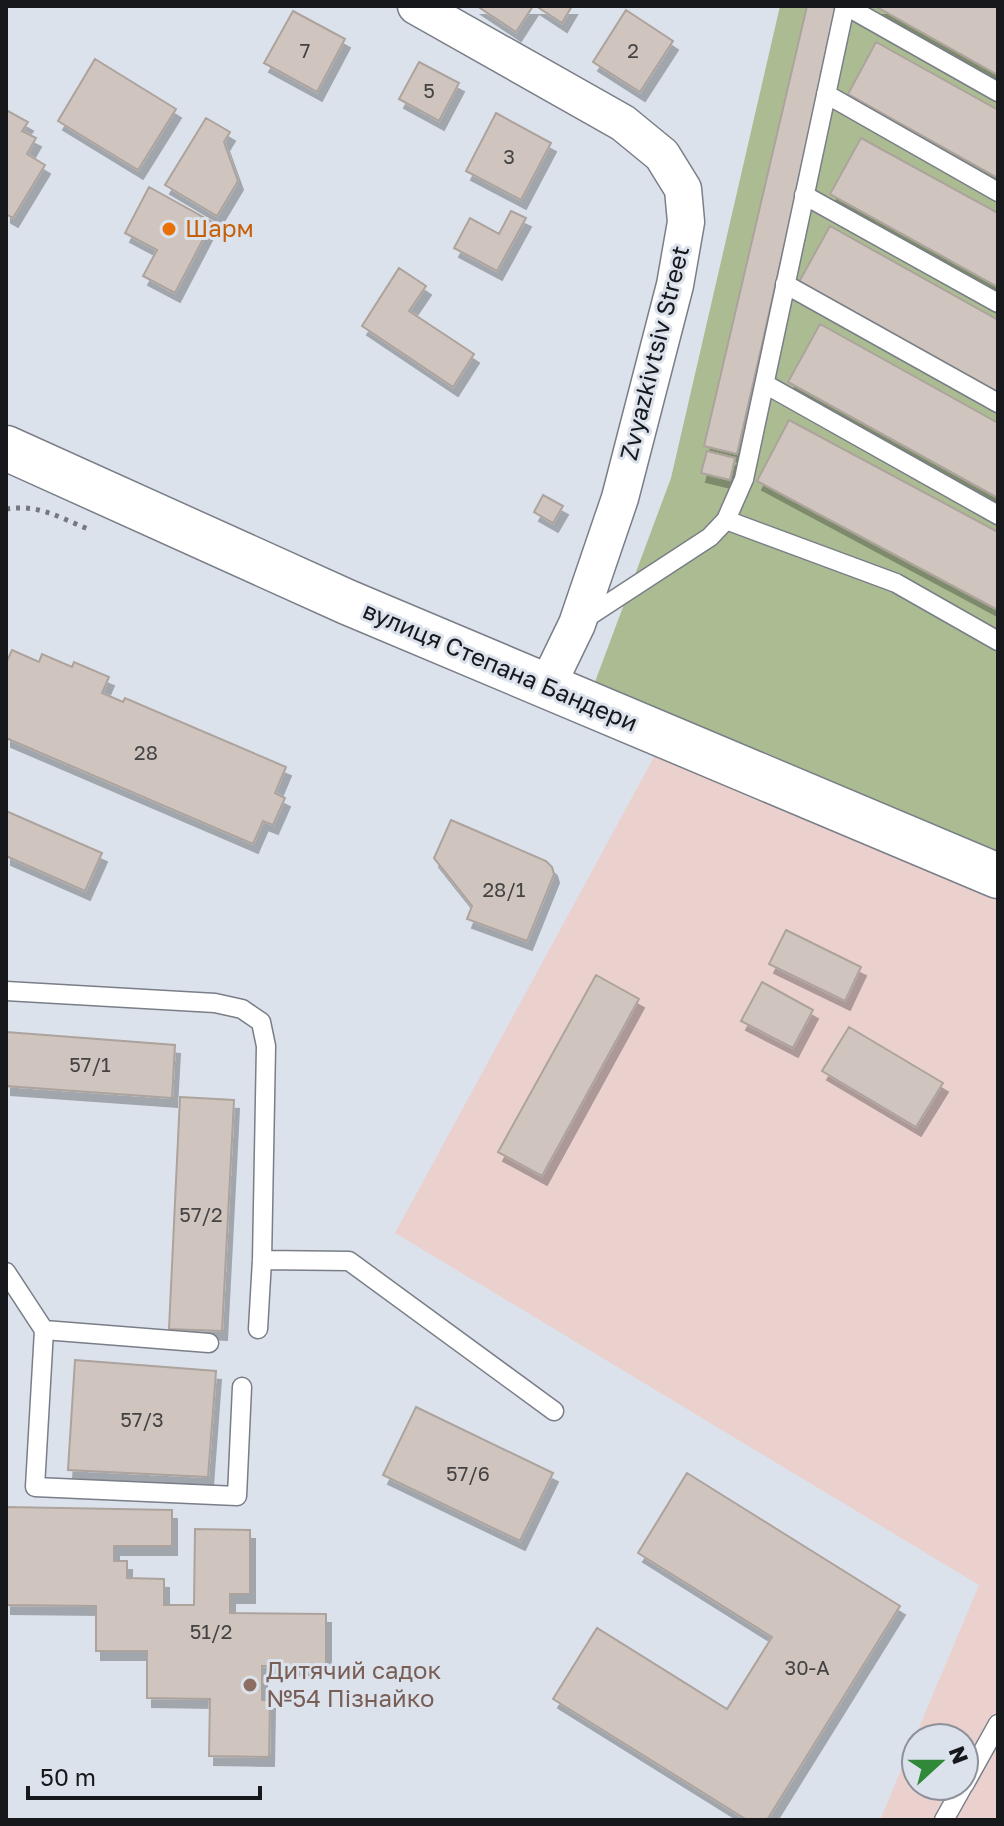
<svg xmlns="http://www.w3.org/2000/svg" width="1004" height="1826" font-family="'Golos Text',sans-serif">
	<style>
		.industrial { fill: #ebd1ce; fill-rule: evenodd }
		.green { fill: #abbc92 }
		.building { fill: #d0c5be; stroke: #ada39d; stroke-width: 2; filter: url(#shadow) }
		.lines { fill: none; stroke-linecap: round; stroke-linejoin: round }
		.service-casing { stroke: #797e87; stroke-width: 21 }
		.minor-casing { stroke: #797e87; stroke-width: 39 }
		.secondary-casing { stroke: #797e87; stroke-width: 47 }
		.path { stroke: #74787f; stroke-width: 5; stroke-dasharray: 4 6; stroke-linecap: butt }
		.service { stroke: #fff; stroke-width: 18 }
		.minor { stroke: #fff; stroke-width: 36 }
		.secondary { stroke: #fff; stroke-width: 44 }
		.food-dot { fill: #e8710a; stroke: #dce2ec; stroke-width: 3 }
		.education-dot { fill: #8d6e63; stroke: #dce2ec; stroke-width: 3 }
		.labels { text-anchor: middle; stroke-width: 6; stroke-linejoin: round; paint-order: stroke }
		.number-label { font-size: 20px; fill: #444344 }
		.food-label { font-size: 24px; fill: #c56008; stroke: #dce2ec; text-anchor: start }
		.street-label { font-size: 24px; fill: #16181c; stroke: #dce2ec }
		.education-label { font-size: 24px; fill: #785e54; stroke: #dce2ec; text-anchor: start }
	</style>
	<defs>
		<filter id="shadow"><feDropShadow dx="5" dy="9" stdDeviation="0" flood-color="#0004"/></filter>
	</defs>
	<rect width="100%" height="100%" fill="#dce2ec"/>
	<!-- industrial -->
	<path class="industrial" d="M661,744L998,886V1820H880L979,1585L395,1233ZM916,1738H964V1786H916Z"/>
	<!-- green -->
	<path class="green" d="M780,6H998V860L592,690L671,478Z"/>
	<!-- building -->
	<path class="building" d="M477,6H533L516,32Z
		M536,6H572L562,23Z
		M807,6H839L737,454L704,446Z
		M875,6H998V75Z
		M626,10L673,41L640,92L593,62Z
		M293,11L345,39L317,92L264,63Z
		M876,42L998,110V178L848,94Z
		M95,59L176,109L138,170L58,121Z
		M419,62L459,83L439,121L399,99Z
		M6,110L28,122L22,131L36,138L27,154L45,165L13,218L6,214Z
		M496,113L551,143L521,200L466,171Z
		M206,118L230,132L224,142L238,181L217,216L165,185Z
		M861,138L998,213V287L830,194Z
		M149,187L212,222L175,293L143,276L157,250L125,233Z
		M511,211L526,218L497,271L454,248L470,218L499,234Z
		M830,226L998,320V393L799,282Z
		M399,268L426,286L409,311L474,354L453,387L362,326Z
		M820,324L998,423V498L788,382Z
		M789,420L998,532V610L757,481Z
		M707,451L735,458L730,480L701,473Z
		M543,495L563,506L553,523L534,512Z
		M12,650L39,662L42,654L72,667L74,662L109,677L102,693L123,702L125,698L286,767L275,793L285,798L273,825L263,821L253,844L6,738V657L8,659Z
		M6,811L102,853L85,891L6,856Z
		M451,820L546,861L552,867L554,874L527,941L467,919L472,906L434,858Z
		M786,930L861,967L845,1001L769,964Z
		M596,975L639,999L542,1176L498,1152Z
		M762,982L813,1010L793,1048L741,1021Z
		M849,1027L943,1083L916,1127L822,1071Z
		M6,1032L175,1045L172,1098L6,1086Z
		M180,1097L234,1100L222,1331L169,1329Z
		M75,1360L216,1371L208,1477L68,1470Z
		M416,1407L553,1473L520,1541L383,1475Z
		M687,1473L900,1606L767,1820H747L553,1699L597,1628L727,1709L772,1637L638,1553Z
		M6,1507L172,1510V1546H114V1561H127V1578L164,1579V1605H194L195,1529L250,1530V1594H230V1613L326,1614V1667L262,1666V1700H270L269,1757L209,1756L210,1699L147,1698V1651H96V1606L6,1605Z"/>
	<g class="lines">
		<defs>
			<path id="service" d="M846,6L998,92
				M826,94L998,192
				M804,195L998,303
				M785,284L998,403
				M765,384L998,515
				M726,520L896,583L998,641
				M583,620L710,537L726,520L744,479L845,6
				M6,991L215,1003L242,1009L261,1022L266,1046L262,1260L258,1329
				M262,1260L349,1261L554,1411
				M6,1272L44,1330L35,1487L237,1496L242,1387
				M44,1330L209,1343
				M964,1785L998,1724
				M944,1820L963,1786"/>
			<path id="minor" d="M416,6L623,123L662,155L683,189L686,222L675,285L620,498L577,624L547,686"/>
			<path id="secondary" d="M6,448L347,602L998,876"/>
		</defs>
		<!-- service casing -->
		<use href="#service" class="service-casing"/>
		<!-- minor casing -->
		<use href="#minor" class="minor-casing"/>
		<!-- secondary casing -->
		<use href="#secondary" class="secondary-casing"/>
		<!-- path -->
		<path class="path" d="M6,509C39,504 58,517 88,529"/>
		<!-- service -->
		<use href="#service" class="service"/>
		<!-- minor -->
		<use href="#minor" class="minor"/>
		<!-- secondary -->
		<use href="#secondary" class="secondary"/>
	</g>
	<!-- markers -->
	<circle class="food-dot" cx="169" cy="229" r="8"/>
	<circle class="education-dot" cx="250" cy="1685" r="8"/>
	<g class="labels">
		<!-- number labels -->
		<g class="number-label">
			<text x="305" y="58">7</text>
			<text x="633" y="58">2</text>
			<text x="429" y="98">5</text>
			<text x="509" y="164">3</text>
			<text x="146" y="760">28</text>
			<text x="504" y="897">28/1</text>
			<text x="90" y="1072">57/1</text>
			<text x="201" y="1222">57/2</text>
			<text x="142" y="1427">57/3</text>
			<text x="468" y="1481">57/6</text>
			<text x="211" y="1639">51/2</text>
			<text x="807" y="1675">30-А</text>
		</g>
		<!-- food labels -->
		<g class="food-label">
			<text x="185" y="237">Шарм</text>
		</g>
		<!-- street labels -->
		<g class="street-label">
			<text transform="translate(655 353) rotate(-76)" y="8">Zvyazkivtsiv Street</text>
			<text transform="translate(500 667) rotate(23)" y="8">вулиця Степана Бандери</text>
		</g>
		<!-- education labels -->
		<g class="education-label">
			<text x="266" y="1679">Дитячий садок<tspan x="266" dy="28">№54 Пізнайко</tspan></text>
		</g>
	</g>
	<!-- border -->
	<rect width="1004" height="1826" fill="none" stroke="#16181c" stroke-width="16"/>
	<!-- north arrow -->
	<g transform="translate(940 1762) rotate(69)"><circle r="38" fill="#dce2ec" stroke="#8d9199" stroke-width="2"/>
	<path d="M0-6L14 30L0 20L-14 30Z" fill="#2f8939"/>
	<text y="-12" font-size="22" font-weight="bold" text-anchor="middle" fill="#16181c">N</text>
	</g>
	<!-- scale -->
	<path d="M28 1786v12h232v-12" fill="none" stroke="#16181c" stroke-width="4"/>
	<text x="40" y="1786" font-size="24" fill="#16181c" stroke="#dce2ec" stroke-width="6" paint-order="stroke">50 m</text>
</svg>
